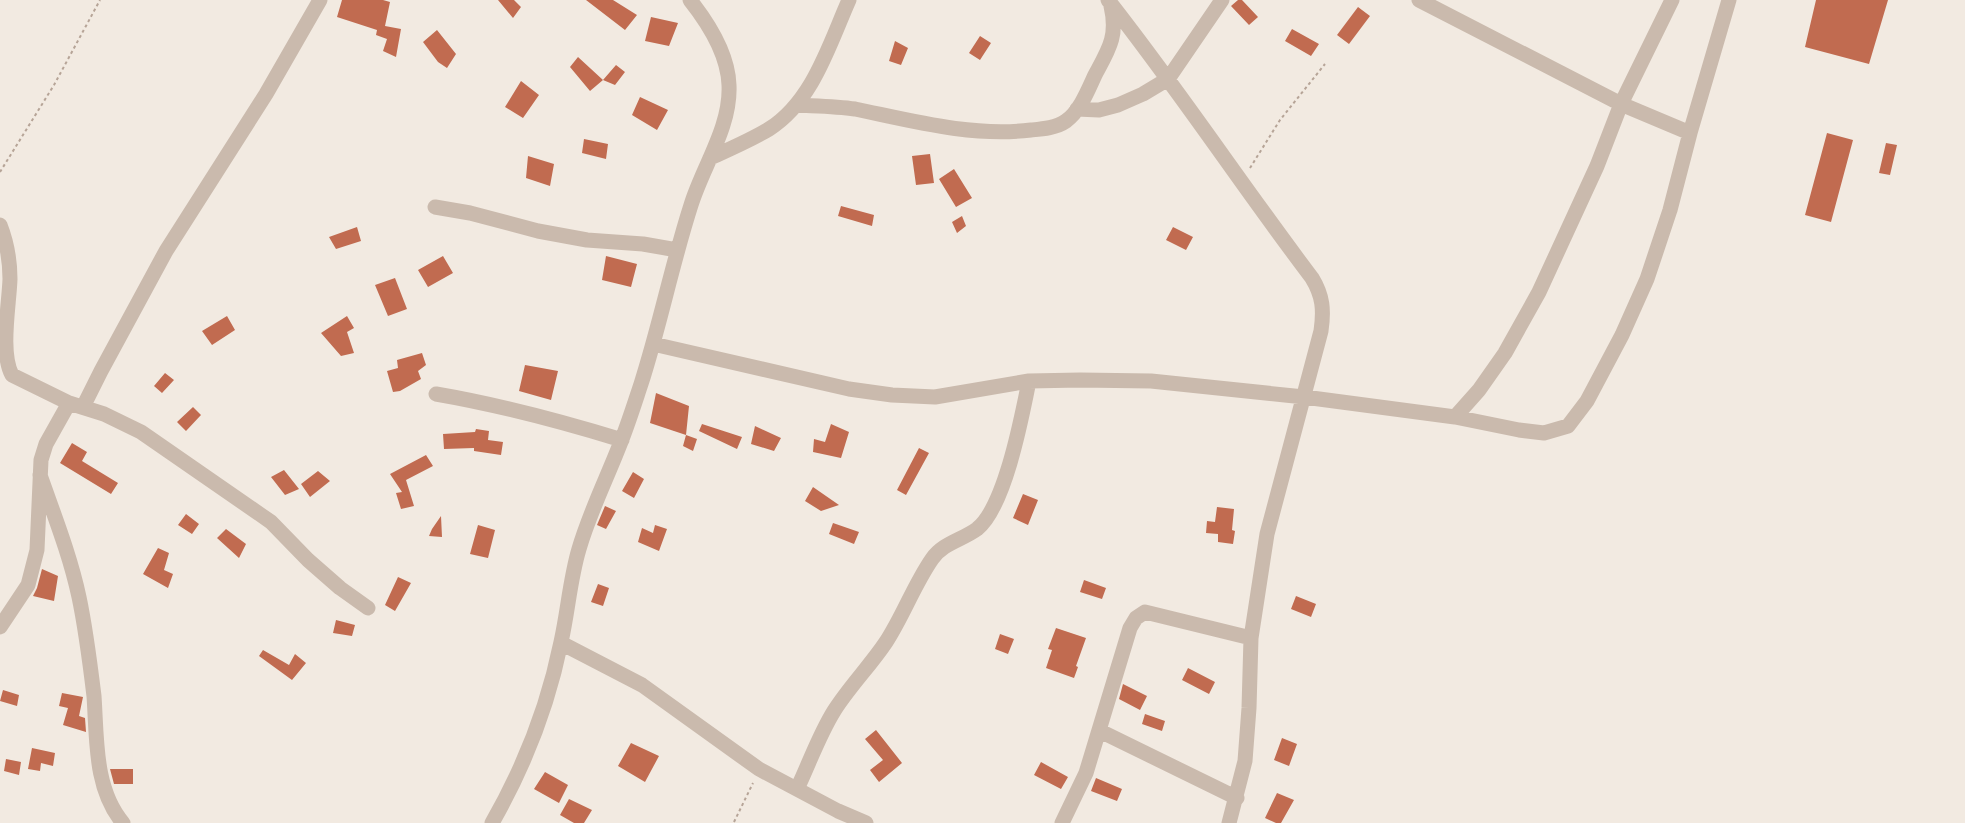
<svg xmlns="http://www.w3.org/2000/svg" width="1965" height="823" font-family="'Space Grotesk',sans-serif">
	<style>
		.building { fill: #c16b50 }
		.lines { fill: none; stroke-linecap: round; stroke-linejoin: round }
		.path { stroke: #b6a497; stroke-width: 2; stroke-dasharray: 3 3; stroke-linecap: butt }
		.minor { stroke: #cabaad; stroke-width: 15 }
	</style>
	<rect width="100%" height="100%" fill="#f2eae1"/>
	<!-- building -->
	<path class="building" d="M342,0H383L390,2L385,26L401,29L396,57L383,51L387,39L376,35L377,30L337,17Z
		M498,0H514L521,7L513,18Z
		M586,0H613L637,15L625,30Z
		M1238,0H1242L1258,17L1249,25L1231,6Z
		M1816,0H1888L1869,64L1805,47Z
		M1358,7L1370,16L1349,44L1337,35Z
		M651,17L678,23L669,46L645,41Z
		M1292,29L1319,44L1311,56L1285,41Z
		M437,30L456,54L447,68L438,62L423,42Z
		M980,36L991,43L980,60L969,53Z
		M895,41L908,48L901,65L889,61Z
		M578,57L603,80L590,91L570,67Z
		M616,65L625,72L615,85L603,80Z
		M521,81L539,95L523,118L505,107Z
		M640,97L668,110L657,130L632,115Z
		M1827,133L1853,140L1831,222L1805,215Z
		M584,139L608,144L606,159L582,153Z
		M1886,143L1897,145L1890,175L1879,173Z
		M930,154L934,183L916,185L912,156Z
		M528,156L554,164L550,186L526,178Z
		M954,169L972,198L956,207L939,179Z
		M841,206L874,215L872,226L838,216Z
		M962,216L966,226L957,233L952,222Z
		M357,227L361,241L336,249L329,237Z
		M1173,227L1193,237L1186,250L1166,240Z
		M443,256L453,273L428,287L418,270Z
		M606,256L637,264L631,287L602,280Z
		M395,278L407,309L388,316L375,285Z
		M227,316L235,330L212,345L202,331Z
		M347,316L354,328L347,332L354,353L341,356L321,333Z
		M422,353L426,365L418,371L421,379L400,391L393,392L387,371L398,368L397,360Z
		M525,365L558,371L551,400L519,391Z
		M165,373L174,380L162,393L154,386Z
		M656,393L689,406L686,435L650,423Z
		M193,407L201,415L186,431L177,422Z
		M702,424L742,437L737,449L699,431Z
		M831,424L849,432L841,458L813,452L814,439L825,442Z
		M755,426L781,438L774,451L751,444Z
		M476,429L489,431L488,440L503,442L501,455L474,451V448L444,449L443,434L475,432Z
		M686,435L697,439L693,451L683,446Z
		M72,443L87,452L82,461L118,483L111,494L60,463Z
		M919,448L929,453L906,495L897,490Z
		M426,455L433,466L406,480L414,506L401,509L396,493L402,492L390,474Z
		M284,470L299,489L285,495L271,477Z
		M318,471L330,481L310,497L301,484Z
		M633,472L644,479L634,498L622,491Z
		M813,487L839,505L821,511L805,501Z
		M1023,494L1038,500L1028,525L1013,518Z
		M605,506L616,511L606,529L597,525Z
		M1217,507L1234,509L1232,530L1235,531L1233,544L1218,542V534L1206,533L1207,521L1215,522Z
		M186,514L199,524L192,534L178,525Z
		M441,516L442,537L429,536L432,529Z
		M833,523L859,532L854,544L829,534Z
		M478,525L495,530L488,558L470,554Z
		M655,525L667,529L659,551L638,542L642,528L653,533Z
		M226,529L246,544L239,558L217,538Z
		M158,548L169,553L164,570L173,574L168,588L143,574Z
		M42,569L58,576L54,601L33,596L37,588Z
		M398,577L411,583L395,611L385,605Z
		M1084,580L1106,588L1102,599L1080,592Z
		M598,584L609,588L603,606L591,602Z
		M1296,596L1316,604L1311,617L1291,609Z
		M336,620L355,625L352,636L333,633Z
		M1056,628L1086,638L1076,666L1078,667L1074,678L1046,668L1052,650L1048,649Z
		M1000,634L1014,639L1008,654L995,649Z
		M263,650L289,665L295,654L306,663L292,680L259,656Z
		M1188,668L1215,682L1209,694L1182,680Z
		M1123,684L1147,696L1140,710L1119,699Z
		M3,690L19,695L17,706L0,701Z
		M62,693L83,697L79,716L85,718L86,732L63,725L68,708L59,706Z
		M1145,714L1165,721L1162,731L1142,724Z
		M876,730L902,763L879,782L870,770L883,760L865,739Z
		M1282,738L1297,744L1289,766L1274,760Z
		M631,743L659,756L645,782L618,766Z
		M32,748L55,753L53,766L41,763L40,771L28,769Z
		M6,759L21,762L19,775L4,771Z
		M1041,762L1068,777L1061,789L1034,775Z
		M110,769H133V784H114Z
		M545,772L568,785L559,803L534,789Z
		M1096,778L1122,789L1117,801L1091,791Z
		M1277,793L1294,800L1281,823H1276L1265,818Z
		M569,799L592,810L584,823H574L560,815Z"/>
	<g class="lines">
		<!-- path -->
		<path class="path" d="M1250,168L1280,120L1325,64
			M0,172L54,85L100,0
			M734,822L753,783"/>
		<!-- minor -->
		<path class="minor" d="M1108,0C1179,90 1243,187 1312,278C1323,296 1324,310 1321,331L1267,534L1251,638L1249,708L1245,761L1229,823
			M1419,0L1621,104L1690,133
			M796,105C815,106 836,106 855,109C913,121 971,137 1031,130C1042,129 1056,128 1066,121C1080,111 1088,90 1095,75C1109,49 1118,36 1111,6
			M1077,109L1099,110L1118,105L1143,94L1168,79L1222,0
			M710,158C730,149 751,140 769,129C813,101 829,45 849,0
			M435,207L470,213L538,231L587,240L643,244L677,250
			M0,225C7,243 10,260 10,279C9,306 0,353 12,375L69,403L104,414L141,432L271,522L308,560L340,588L368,608
			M653,344L849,389L892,395L935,397L1029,381L1080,380L1151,381L1304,397L1455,417L1519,430L1544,433L1568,426L1587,401L1622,335L1647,279L1670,210L1690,133L1729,0
			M436,394C500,405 560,421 622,440
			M83,407L101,371L166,251L266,94L320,0
			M1455,417L1479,390L1505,353L1539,292L1597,166L1621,104L1672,0
			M40,475C54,515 70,555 79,597C86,630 90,663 94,696C97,738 94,789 123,823
			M0,627L28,585L37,550L41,460L46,444L69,403
			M561,643L642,685L759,769L838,811L866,823
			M1100,731L1237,798
			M797,789C809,764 819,735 834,711C849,687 870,666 886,642C903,616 914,585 932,559C943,543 962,540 977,529C1005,507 1022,416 1029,381
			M492,823C524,767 548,706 561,642C568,611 570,579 579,549C590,511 608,476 622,439C629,421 635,402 641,384C660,325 672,264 691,205C703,166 731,127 729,85C728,54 709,24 690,0
			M1062,823L1086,773L1130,628L1136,618L1145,612L1251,638"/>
	</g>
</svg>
